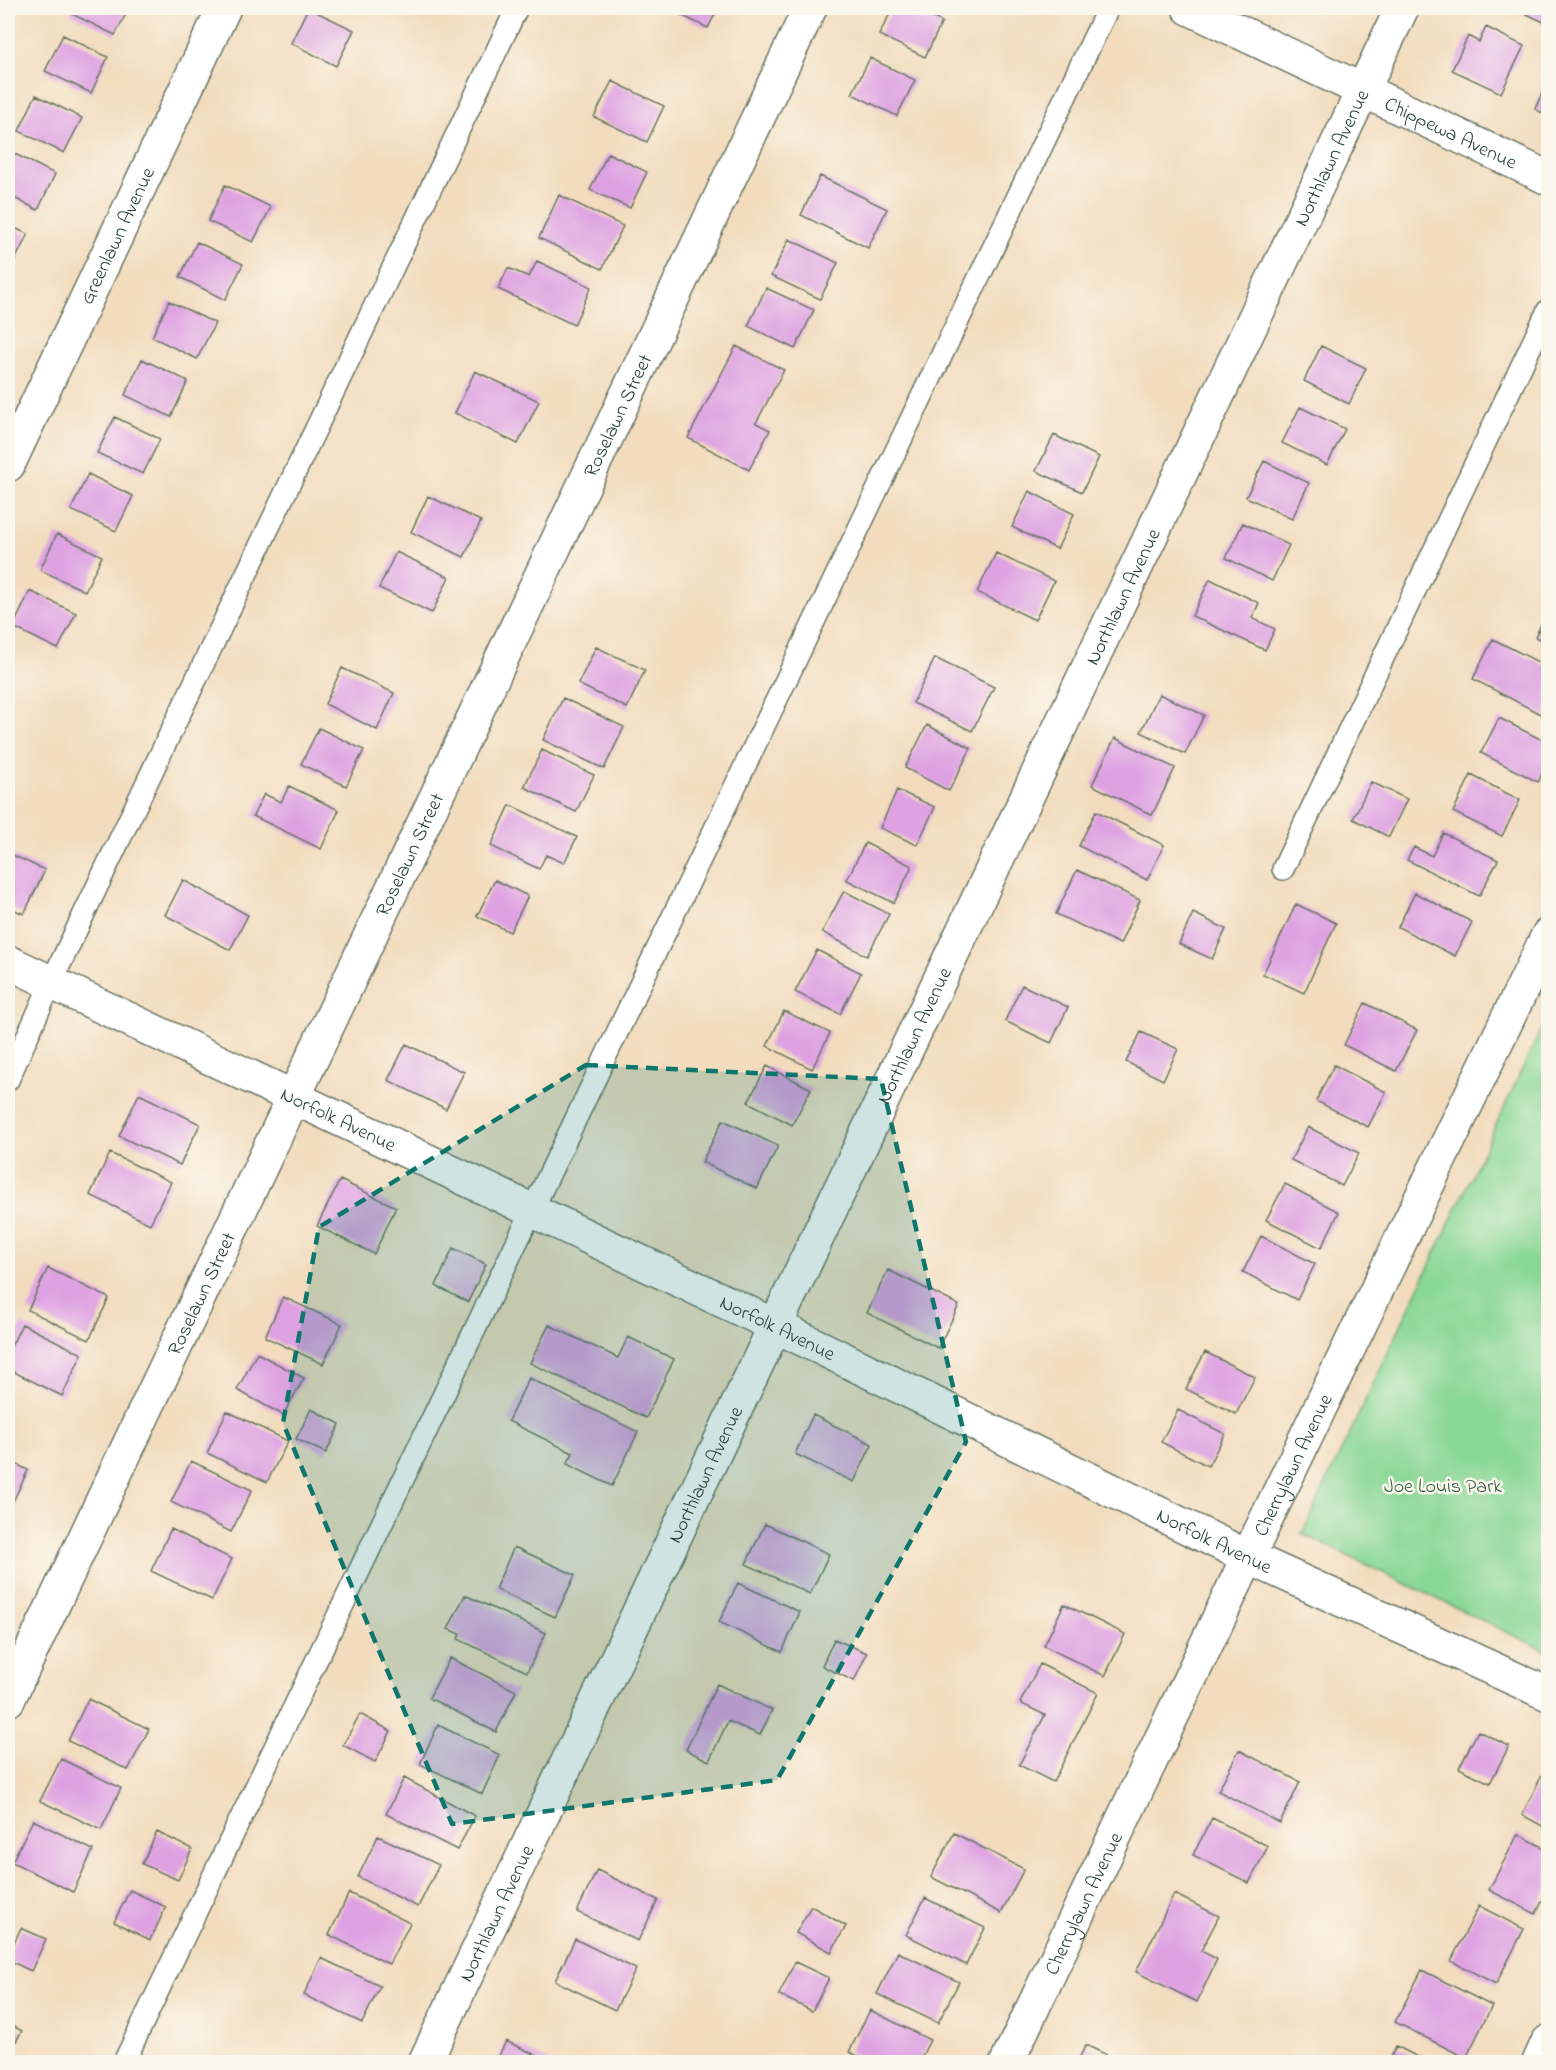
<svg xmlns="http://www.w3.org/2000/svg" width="1556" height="2070" font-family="'Indie Flower',sans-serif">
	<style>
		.green { fill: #8ad896; stroke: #548a65; stroke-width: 1.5 }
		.building { fill: #dea2e2 }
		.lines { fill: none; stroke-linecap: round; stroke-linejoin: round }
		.service-casing { stroke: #697564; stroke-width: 24 }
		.minor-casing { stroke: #697564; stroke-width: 36 }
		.service { stroke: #fff; stroke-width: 21 }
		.minor { stroke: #fff; stroke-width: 33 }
		.marked { fill: #0f766e; fill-opacity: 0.2; stroke: #0f766e; stroke-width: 4.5; stroke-dasharray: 12 8; stroke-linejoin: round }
		.labels { text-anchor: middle; stroke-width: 5; stroke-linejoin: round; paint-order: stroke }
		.street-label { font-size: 20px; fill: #1f3d34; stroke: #fbf7ec }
		.park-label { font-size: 20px; fill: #345c48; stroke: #fbf7ec }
	</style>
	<rect width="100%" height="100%" fill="#fbf7ec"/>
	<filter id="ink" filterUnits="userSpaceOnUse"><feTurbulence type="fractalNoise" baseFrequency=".0167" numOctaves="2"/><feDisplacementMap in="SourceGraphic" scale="12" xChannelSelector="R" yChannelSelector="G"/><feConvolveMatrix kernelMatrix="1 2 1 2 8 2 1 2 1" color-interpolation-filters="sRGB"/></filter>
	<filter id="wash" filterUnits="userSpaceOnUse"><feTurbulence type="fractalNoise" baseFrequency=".008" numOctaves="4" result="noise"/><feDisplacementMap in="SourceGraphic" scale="24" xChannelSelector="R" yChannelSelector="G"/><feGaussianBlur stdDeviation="1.35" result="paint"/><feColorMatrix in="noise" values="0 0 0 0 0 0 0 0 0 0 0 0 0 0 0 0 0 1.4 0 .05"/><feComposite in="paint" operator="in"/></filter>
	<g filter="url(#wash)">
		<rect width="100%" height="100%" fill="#f2dcbd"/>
		<!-- green -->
		<path class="green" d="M1548,1015V1652L1302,1534Z"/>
		<g id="blocks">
			<!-- building -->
			<path class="building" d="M73,8H129L115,35L70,13Z
				M308,8L354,30L336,66L291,43Z
				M666,8H718L708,28Z
				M893,8H913L942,22L925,57L879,35Z
				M1514,8H1548V24Z
				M1486,27L1524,46L1501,93L1452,70L1468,36L1479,42Z
				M63,35L108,57L91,93L45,71Z
				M870,58L915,80L897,116L852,94Z
				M1548,79V116L1535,109Z
				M612,81L664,106L647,142L594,117Z
				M36,95L82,118L64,153L19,131Z
				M11,152L55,174L38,210L8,195V158Z
				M608,153L647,172L630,208L590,190Z
				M820,176L887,209L868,248L801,215Z
				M225,185L271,207L253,242L208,221Z
				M559,195L623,226L602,269L539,238Z
				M8,225L28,234L10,270L8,269Z
				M789,239L838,263L820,299L771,276Z
				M197,242L243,264L225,300L180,277Z
				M537,261L591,287L574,325L498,289L508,268L529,277Z
				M766,288L814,310L795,349L748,326Z
				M169,301L215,323L197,359L152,337Z
				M736,346L784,370L756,423L770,430L749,470L688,438Z
				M1321,346L1366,368L1349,404L1304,381Z
				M142,359L188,381L171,417L125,395Z
				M475,371L539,401L518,444L455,413Z
				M1300,407L1345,429L1327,465L1282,443Z
				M115,417L160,439L143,474L97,453Z
				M1054,435L1099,457L1082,492L1036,471Z
				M1264,461L1309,483L1292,519L1246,497Z
				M88,474L133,496L116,531L71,510Z
				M1029,491L1074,514L1057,549L1012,527Z
				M428,496L481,521L464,557L411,532Z
				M1243,523L1289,545L1272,581L1226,558Z
				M57,534L102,556L85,591L40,570Z
				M396,552L449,577L432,613L379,588Z
				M996,553L1054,581L1035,620L977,592Z
				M1210,579L1259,603L1252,618L1275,629L1265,650L1192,616Z
				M30,591L76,613L58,649L13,627Z
				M1548,610V643L1535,637Z
				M1493,639L1548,667V718L1473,679Z
				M596,647L645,670L627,708L578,684Z
				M935,658L994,687L972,731L913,703Z
				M342,668L394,693L377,730L325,704Z
				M1159,694L1204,715L1185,754L1141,732Z
				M563,698L624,727L604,769L543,740Z
				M1499,718L1548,743V760L1538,782L1481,753Z
				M927,725L971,748L949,791L905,768Z
				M319,728L364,750L346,786L301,764Z
				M1115,738L1175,768L1152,815L1092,785Z
				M542,750L594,775L576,812L524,787Z
				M1471,775L1520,800L1502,836L1453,812Z
				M1371,782L1407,799L1389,837L1353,819Z
				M289,786L339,810L321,849L253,816L264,794L281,802Z
				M897,790L935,807L917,845L880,828Z
				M510,805L577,837L564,863L546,855L539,869L491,846Z
				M1096,811L1164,845L1147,880L1079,846Z
				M1443,833L1498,860L1479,896L1407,860L1414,847L1432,856Z
				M865,843L912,866L894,903L847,880Z
				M8,853L45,870L24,914L8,907Z
				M1077,870L1140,900L1120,944L1056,914Z
				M183,880L248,915L230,950L165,915Z
				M495,880L528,896L510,932L477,916Z
				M844,891L889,914L867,956L822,932Z
				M1415,893L1472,922L1455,956L1398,927Z
				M1296,904L1336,923L1304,993L1263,974Z
				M1193,913L1226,929L1212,959L1179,944Z
				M817,950L861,973L840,1014L795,992Z
				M1022,985L1068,1007L1051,1043L1005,1021Z
				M1365,1003L1417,1030L1396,1071L1344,1045Z
				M784,1011L830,1033L812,1069L767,1046Z
				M1141,1032L1178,1049L1163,1080L1126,1062Z
				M406,1044L464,1072L446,1109L388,1080Z
				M1334,1065L1386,1092L1368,1127L1316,1101Z
				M767,1066L811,1089L792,1125L748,1102Z
				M139,1094L200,1124L180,1165L119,1136Z
				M723,1120L778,1146L757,1189L702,1162Z
				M1308,1127L1359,1153L1342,1186L1291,1160Z
				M110,1153L171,1182L150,1224L90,1195Z
				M340,1180L396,1207L374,1254L317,1226Z
				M1285,1184L1339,1212L1321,1248L1266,1220Z
				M1261,1236L1315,1264L1297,1300L1243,1272Z
				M453,1248L486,1264L468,1302L436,1286Z
				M48,1268L109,1298L89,1340L28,1310Z
				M888,1270L959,1305L938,1348L867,1313Z
				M283,1297L342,1324L323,1364L265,1337Z
				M22,1324L82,1354L62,1396L8,1369V1353Z
				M549,1325L618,1358L628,1337L674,1359L646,1418L530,1363Z
				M1205,1352L1255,1377L1236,1414L1186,1389Z
				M257,1353L304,1378L283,1415L237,1390Z
				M529,1378L638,1432L612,1486L567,1464L573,1453L508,1421Z
				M311,1409L340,1424L326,1453L296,1439Z
				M1178,1410L1225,1434L1208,1466L1161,1442Z
				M227,1411L288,1441L267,1482L207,1453Z
				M813,1415L872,1444L854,1482L795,1454Z
				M8,1460L28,1470L8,1512Z
				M191,1461L252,1490L231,1532L171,1502Z
				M765,1524L829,1554L810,1594L746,1564Z
				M171,1529L232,1559L212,1600L151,1571Z
				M514,1547L575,1575L555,1617L495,1589Z
				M738,1583L800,1612L782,1652L719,1622Z
				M465,1595L546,1633L527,1672L458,1639L460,1634L448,1629Z
				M1064,1604L1125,1634L1105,1676L1044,1646Z
				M834,1639L867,1653L854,1681L822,1666Z
				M450,1658L516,1691L496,1732L429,1698Z
				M1040,1664L1098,1693L1053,1782L1019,1765L1045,1715L1020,1703Z
				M717,1684L772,1710L760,1735L728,1721L709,1761L686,1750Z
				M88,1699L149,1729L128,1770L68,1741Z
				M360,1714L391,1731L375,1762L343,1745Z
				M438,1725L500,1755L482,1794L420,1764Z
				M1478,1731L1509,1746L1490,1783L1459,1768Z
				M1239,1750L1300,1782L1280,1823L1218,1791Z
				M61,1759L121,1788L101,1830L40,1801Z
				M1548,1763V1829L1522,1815Z
				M404,1778L475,1816L457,1850L386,1814Z
				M1212,1818L1268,1846L1249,1883L1193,1855Z
				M33,1820L93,1850L73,1892L12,1862Z
				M157,1832L192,1849L178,1880L142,1864Z
				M954,1833L1024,1869L1001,1913L931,1877Z
				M1518,1834L1548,1850V1888L1536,1914L1489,1890Z
				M378,1836L439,1865L418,1907L358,1877Z
				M597,1870L658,1900L638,1941L577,1912Z
				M130,1890L166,1907L150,1940L114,1922Z
				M349,1893L410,1923L389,1964L329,1935Z
				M1174,1894L1219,1916L1201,1951L1217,1959L1197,2002L1136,1972Z
				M925,1898L985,1928L966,1965L906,1935Z
				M811,1906L846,1926L831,1952L796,1933Z
				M1479,1906L1524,1929L1496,1984L1451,1961Z
				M21,1928L46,1939L31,1971L8,1960V1956Z
				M575,1939L636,1969L615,2010L555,1981Z
				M898,1952L959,1982L938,2023L877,1994Z
				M321,1958L380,1986L362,2023L304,1995Z
				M795,1962L829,1978L812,2011L779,1995Z
				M1422,1970L1492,2006L1466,2058L1395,2022Z
				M870,2010L930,2040L919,2062H871L849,2052Z
				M8,2023L22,2031L11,2050L8,2048Z
				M506,2041L551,2062H496Z
				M1086,2045L1121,2062H1077Z
				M1396,2046L1428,2062H1388Z"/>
		</g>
	</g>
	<g filter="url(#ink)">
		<use href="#blocks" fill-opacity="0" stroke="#697564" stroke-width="1.5"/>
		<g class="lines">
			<defs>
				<path id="service" d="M1283,869L1548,310
					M8,1080L51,983L517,8
					M124,2062L1108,8"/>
				<g id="minor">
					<path id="s1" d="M1189,8L1548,178"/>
					<path id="s2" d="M8,465L224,8"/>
					<path id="s3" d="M8,962L776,1326L1248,1557L1548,1694"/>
					<path id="s4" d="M8,1700L810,8"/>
					<path id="s5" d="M425,2062L1402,8"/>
					<path id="s6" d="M1007,2062L1248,1557L1548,935"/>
					<path d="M1539,2062L1548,2042"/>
				</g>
			</defs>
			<!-- service casing -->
			<use href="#service" class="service-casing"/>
			<!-- minor casing -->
			<use href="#minor" class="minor-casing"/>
			<!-- service -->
			<use href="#service" class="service"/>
			<!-- minor -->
			<use href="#minor" class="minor"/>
		</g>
	</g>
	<!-- marked area -->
	<path class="marked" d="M586,1065L881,1079L966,1442L777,1780L452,1824L283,1423L319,1227Z"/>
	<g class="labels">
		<!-- street labels -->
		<g class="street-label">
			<text dy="7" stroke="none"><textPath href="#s1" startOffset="290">Chippewa Avenue</textPath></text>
			<text dy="7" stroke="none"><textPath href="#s5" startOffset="2109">Northlawn Avenue</textPath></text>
			<text dy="7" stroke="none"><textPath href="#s2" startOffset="254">Greenlawn Avenue</textPath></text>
			<text dy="7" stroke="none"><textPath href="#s4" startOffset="1422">Roselawn Street</textPath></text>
			<text dy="7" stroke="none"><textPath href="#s5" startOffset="1623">Northlawn Avenue</textPath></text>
			<text dy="7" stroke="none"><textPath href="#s4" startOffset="936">Roselawn Street</textPath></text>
			<text dy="7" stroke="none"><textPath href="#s5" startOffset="1137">Northlawn Avenue</textPath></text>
			<text dy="7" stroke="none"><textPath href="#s3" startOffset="366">Norfolk Avenue</textPath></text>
			<text dy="7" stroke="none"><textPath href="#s4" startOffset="450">Roselawn Street</textPath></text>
			<text dy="7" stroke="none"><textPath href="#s3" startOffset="852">Norfolk Avenue</textPath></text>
			<text dy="7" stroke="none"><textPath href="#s6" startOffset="662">Cherrylawn Avenue</textPath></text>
			<text dy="7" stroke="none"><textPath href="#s5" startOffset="651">Northlawn Avenue</textPath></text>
			<text dy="7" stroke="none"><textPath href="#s3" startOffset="1338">Norfolk Avenue</textPath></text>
			<text dy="7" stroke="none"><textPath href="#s6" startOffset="176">Cherrylawn Avenue</textPath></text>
			<text dy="7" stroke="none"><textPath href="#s5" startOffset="165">Northlawn Avenue</textPath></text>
		</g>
		<!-- park labels -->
		<g class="park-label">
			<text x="1443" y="1492">Joe Louis Park</text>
		</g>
	</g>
	<!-- margin -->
	<rect width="1556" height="2070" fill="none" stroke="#fbf7ec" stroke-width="30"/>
</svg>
